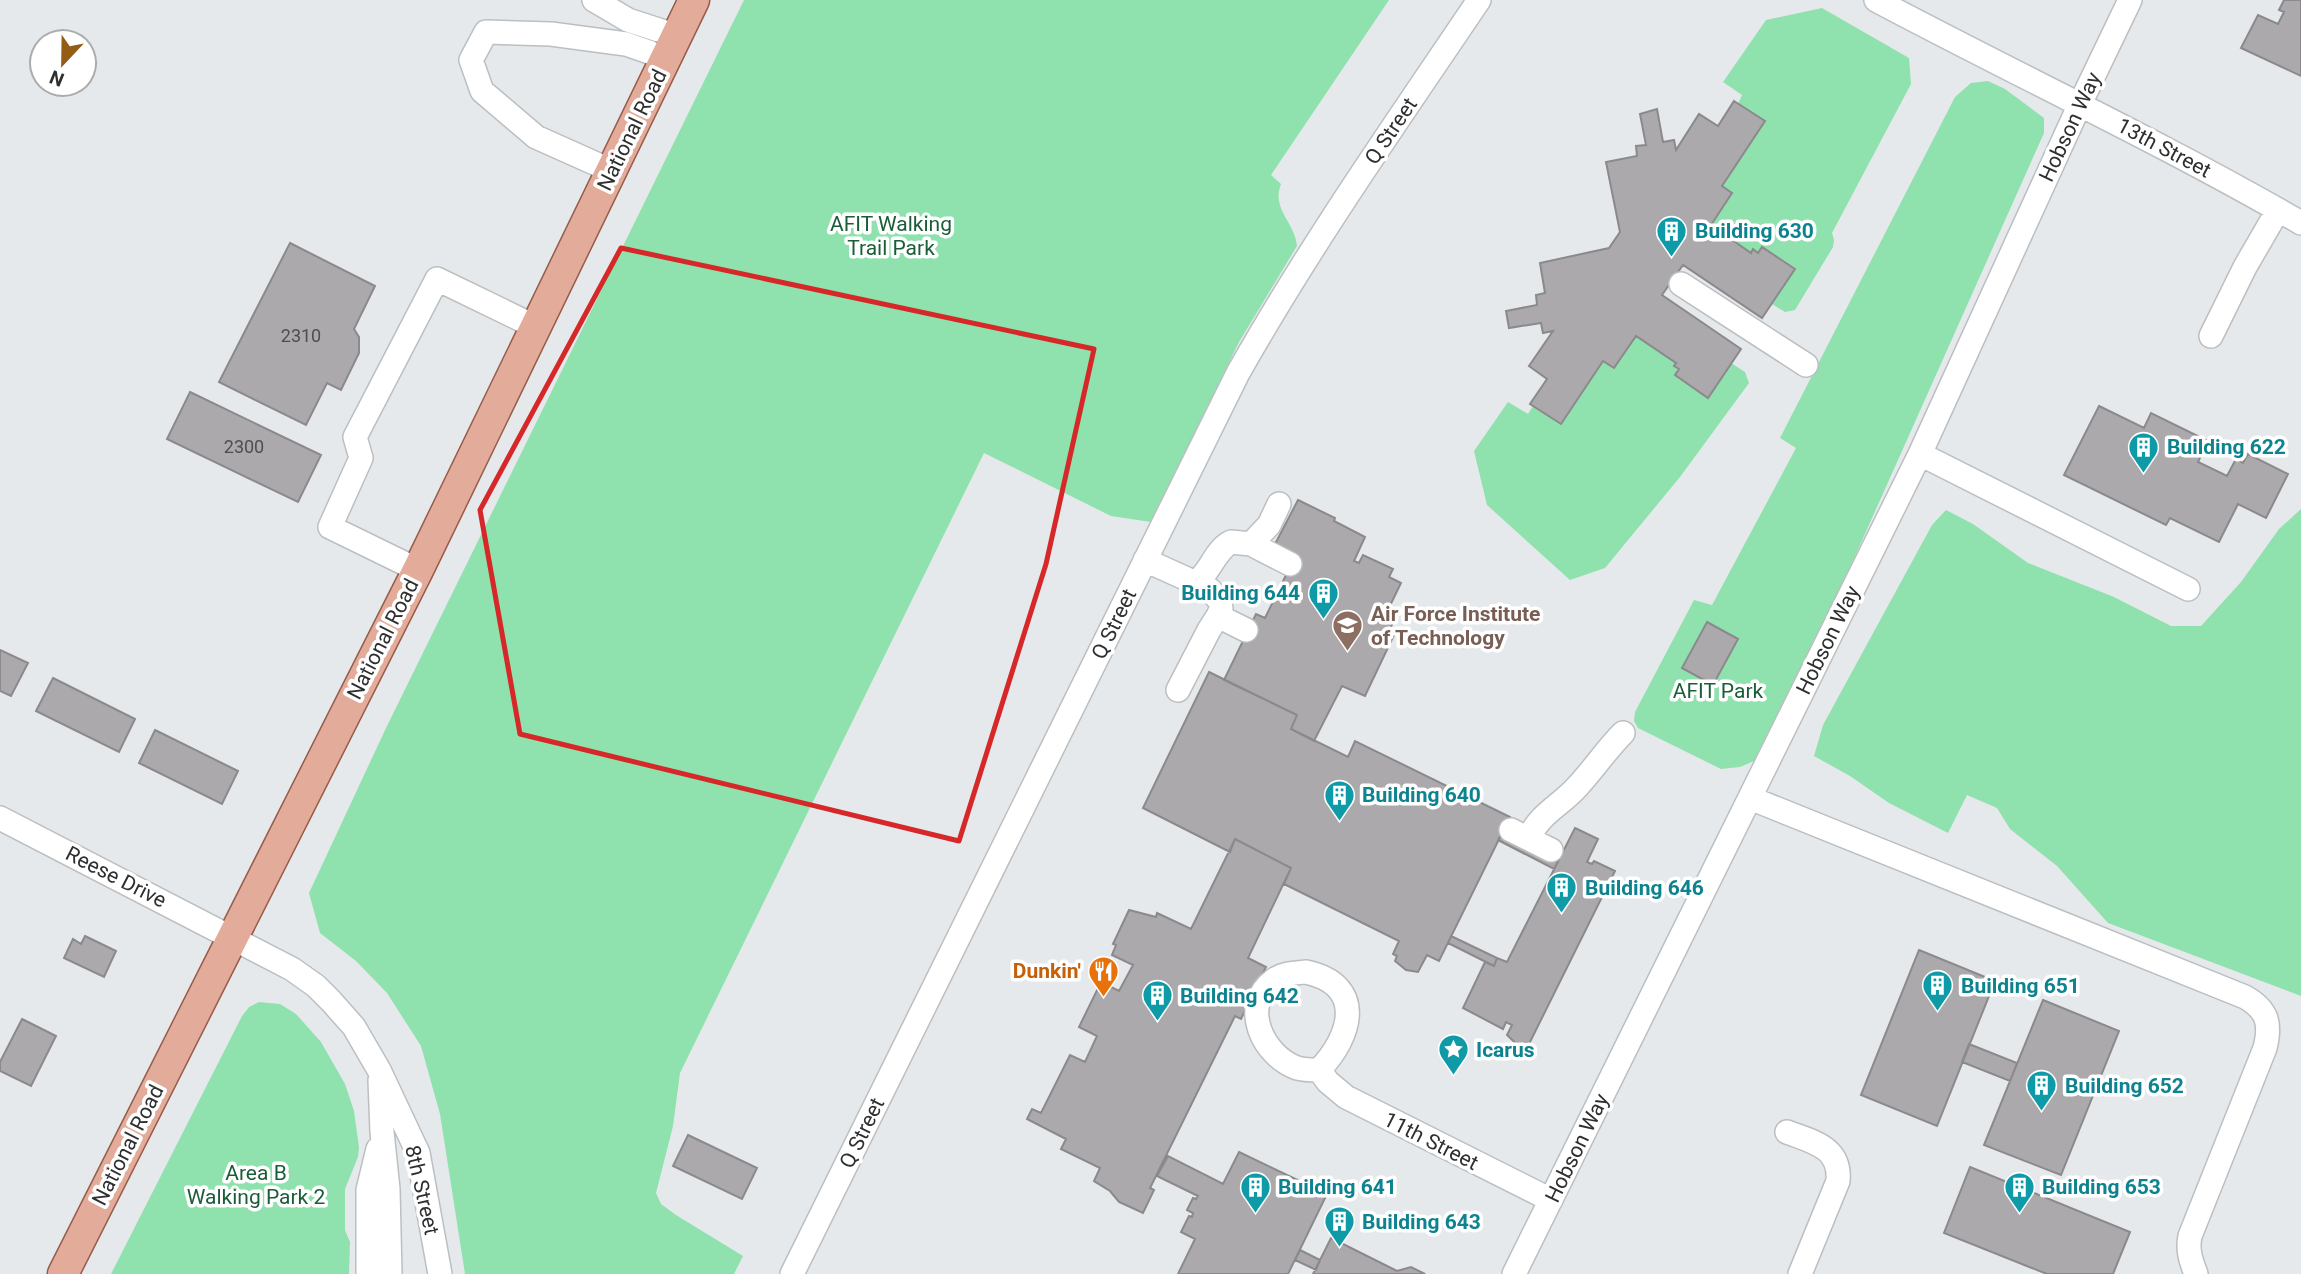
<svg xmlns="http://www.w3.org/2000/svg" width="2301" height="1274" font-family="Roboto,sans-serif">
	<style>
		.green { fill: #8fe1ad }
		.building { fill: #aba9ac; stroke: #8b898c; stroke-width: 2 }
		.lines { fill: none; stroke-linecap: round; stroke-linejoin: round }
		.minor-casing { stroke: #bcbfc1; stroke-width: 26 }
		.major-casing { stroke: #975b49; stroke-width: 33 }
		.minor { stroke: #fff; stroke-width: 23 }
		.major { stroke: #e3ab9a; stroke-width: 30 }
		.marked { fill: none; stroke: #d62828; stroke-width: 5; stroke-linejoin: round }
		.labels { text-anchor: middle; stroke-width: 7; stroke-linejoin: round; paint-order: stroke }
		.number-label { font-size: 18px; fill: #4d4e4f }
		.street-label { font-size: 21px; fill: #2e2f30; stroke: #fff }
		.park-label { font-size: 21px; fill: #1b5d39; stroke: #fff }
		.culture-label { font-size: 21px; font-weight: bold; fill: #0d838f; stroke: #fff; text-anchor: start }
		.education-label { font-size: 21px; font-weight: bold; fill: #785e54; stroke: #fff; text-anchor: start }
		.food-label { font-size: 21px; font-weight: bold; fill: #c56008; stroke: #fff; text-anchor: end }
	</style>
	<rect width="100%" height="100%" fill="#e6e9ec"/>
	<!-- green -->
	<path class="green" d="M744,0H1389L1271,175L1281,184C1271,209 1295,222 1297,246L1239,342L1151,522L1111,516L984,453L680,1073L673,1126L656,1193L661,1204L676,1215L743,1256L734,1274H465L440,1114L421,1046L387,993L356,961L320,933L309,893L386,728Z
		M1822,8L1909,58L1911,84L1832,233L1834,240L1833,247L1795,310L1785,312L1772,304L1795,268L1763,247L1758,253L1753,249L1751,253L1711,225L1732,193L1722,186L1765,122L1738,104L1742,95L1723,82L1766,20Z
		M1988,81L2005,89L2044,118V133L1831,610L1754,761L1740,767L1721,769L1638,728L1634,721L1635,712L1694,600L1712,605L1796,448L1780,438L1955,97L1971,83Z
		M1636,336L1676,363L1674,366L1679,369L1675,375L1708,398L1731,363L1745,372L1749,383L1680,477L1605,568L1570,580L1487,505L1474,451L1508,402L1528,414L1533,406L1561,424L1603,361L1614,368Z
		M2301,509V996L2108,923L2057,866L2010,829L1997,808L1967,795L1948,833L1889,803L1850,776L1814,756L1823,725L1932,525L1946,510L1973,524L2028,563L2114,597L2171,626H2201L2241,582L2279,529Z
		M259,1002L280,1004L296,1014L321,1042L345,1084L354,1111L359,1147L358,1157L345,1189V1230L350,1242L349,1274H111L242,1016L249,1007Z"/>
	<!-- building -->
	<path class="building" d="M2284,0H2301V76L2241,48L2258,15L2278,24L2284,12L2279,10Z
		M1734,101L1765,121L1722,186L1732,193L1711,225L1751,253L1753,249L1758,253L1762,247L1795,269L1762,318L1683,265L1662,295L1741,349L1708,398L1675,375L1679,369L1674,366L1676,363L1636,336L1614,368L1603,361L1561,424L1530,404L1547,379L1529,366L1553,331L1543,333L1541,323L1509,328L1506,311L1537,305L1536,295L1545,293L1540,263L1609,248L1620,232L1606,162L1637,156L1636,146L1646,145L1640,114L1657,109L1663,142L1674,140L1676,150L1699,114L1718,126Z
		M290,243L375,286L354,329L359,337V353L341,390L327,383L306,425L219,382Z
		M190,392L321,455L298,502L167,439Z
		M2099,406L2144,428L2151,413L2208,441L2198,462L2227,476L2236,459L2243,463L2248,454L2288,474L2266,518L2238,504L2219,542L2170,518L2166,525L2064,475Z
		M1298,500L1335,518L1334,521L1365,537L1354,561L1359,563L1363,555L1393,569L1389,577L1401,583L1385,616L1394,621L1388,632L1394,635L1365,696L1342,686L1314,741L1291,729L1297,715L1224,680L1256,614L1265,618L1288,571L1274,546Z
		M1707,622L1738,639L1713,685L1682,668Z
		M0,650L28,663L11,696L0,691Z
		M1209,672L1297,715L1291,729L1348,757L1355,741L1510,817L1439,961L1427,955L1418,972L1406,970L1395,961L1397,956L1393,954L1399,941L1284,884L1291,868L1235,839L1230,852L1143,808Z
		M53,678L135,719L119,752L36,711Z
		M155,730L238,771L222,804L139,763Z
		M1575,828L1598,839L1587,862L1592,864L1594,861L1615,871L1525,1052L1507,1035L1512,1025L1506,1022L1503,1029L1463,1008L1485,962L1494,966L1497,958L1507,962Z
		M1502,833L1558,862L1554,869L1498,840Z
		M1235,839L1291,868L1248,958L1266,967L1241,1019L1235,1016L1150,1188L1154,1190L1143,1213L1119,1202L1110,1191L1094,1181L1100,1168L1061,1149L1066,1139L1027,1119L1032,1109L1041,1113L1070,1055L1085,1062L1097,1036L1079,1027L1101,982L1119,991L1133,965L1112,955L1116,945L1113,944L1129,910L1156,917L1157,913L1191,929Z
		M85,936L116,951L104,977L64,958L73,939L81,944Z
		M1451,936L1497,958L1494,966L1448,943Z
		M1919,950L1995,981L1937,1126L1861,1095Z
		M2043,1000L2119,1031L2061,1175L1984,1145Z
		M22,1019L56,1036L31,1086L0,1071V1062Z
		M1969,1044L2017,1063L2010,1081L1962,1062Z
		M688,1135L757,1168L742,1199L673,1166Z
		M1239,1152L1327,1194L1288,1274H1178L1195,1239L1181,1232L1189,1216L1192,1217L1193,1213L1187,1210L1193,1198L1196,1199L1198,1196L1157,1176L1168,1156L1223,1184Z
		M1970,1167L2130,1232L2113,1274H2047L1944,1233Z
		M1331,1238L1397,1271L1411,1267L1425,1274H1313Z
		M1300,1250L1320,1260L1316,1270L1295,1260Z"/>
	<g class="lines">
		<defs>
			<path id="minor" d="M594,0L628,20L677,36
				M1876,0C2017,75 2163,143 2301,223
				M612,171L536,137L482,91L471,60L486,32L551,34L626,44L666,58
				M1681,284L1806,365
				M2211,336L2245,267L2278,210
				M1920,454L2188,589
				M1251,544L1269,525L1279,504
				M1145,560L1209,589L1220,601L1221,609L1218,616L1209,630L1178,690
				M418,570L330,527L361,458L355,437L437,279L536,327
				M1195,583C1211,572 1214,551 1231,542L1251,544L1290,564
				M1218,616L1246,630
				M1750,798L2245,997C2268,1010 2271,1024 2265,1048L2190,1236C2187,1250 2191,1261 2196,1274
				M0,818L292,969L316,986L331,1001L354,1027L379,1070L418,1153L440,1274
				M1511,830L1551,850
				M1529,838C1539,814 1560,806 1577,787C1593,770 1606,750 1623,733
				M1306,972C1366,985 1352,1036 1319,1070C1312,1070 1304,1070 1297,1068C1263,1056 1239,1006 1274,980C1283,973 1295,973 1306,972Z
				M1319,1070L1328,1082L1346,1097L1551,1200
				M380,1080L382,1132L388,1189L390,1274
				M1787,1132C1813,1142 1841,1147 1838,1181L1800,1274
				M368,1274V1190L378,1149
				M792,1274L1238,373C1311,244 1396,123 1479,0
				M1514,1274L1920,454L2080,104L2130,0"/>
			<path id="major" d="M63,1274L418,570L694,0"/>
		</defs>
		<!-- minor casing -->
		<use href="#minor" class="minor-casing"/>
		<!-- major casing -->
		<use href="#major" class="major-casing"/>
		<!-- minor -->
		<use href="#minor" class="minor"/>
		<!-- major -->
		<use href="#major" class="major"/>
	</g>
	<!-- marked area -->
	<path class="marked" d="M621,248L1094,349L1046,564L959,841L520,734L480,510Z"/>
	<!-- icons -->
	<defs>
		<symbol id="building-pin" viewBox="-11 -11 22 30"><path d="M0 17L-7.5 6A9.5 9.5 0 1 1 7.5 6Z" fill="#0f9aa8" stroke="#fff"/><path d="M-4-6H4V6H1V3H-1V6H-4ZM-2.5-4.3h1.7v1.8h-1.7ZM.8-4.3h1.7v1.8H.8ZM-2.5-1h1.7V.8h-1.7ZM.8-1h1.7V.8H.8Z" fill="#fff"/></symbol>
		<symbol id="university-pin" viewBox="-11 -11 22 30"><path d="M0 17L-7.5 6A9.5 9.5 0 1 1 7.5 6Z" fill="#8d6e63" stroke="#fff"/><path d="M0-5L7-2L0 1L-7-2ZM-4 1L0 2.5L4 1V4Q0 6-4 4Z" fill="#fff"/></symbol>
		<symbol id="restaurant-pin" viewBox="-11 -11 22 30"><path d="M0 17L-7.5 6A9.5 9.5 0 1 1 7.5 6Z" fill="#e8710a" stroke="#fff"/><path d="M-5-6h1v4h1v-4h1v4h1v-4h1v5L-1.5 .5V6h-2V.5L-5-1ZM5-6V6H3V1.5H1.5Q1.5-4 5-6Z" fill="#fff"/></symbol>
		<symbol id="sight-pin" viewBox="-11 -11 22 30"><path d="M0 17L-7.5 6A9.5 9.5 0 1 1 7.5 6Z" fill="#0f9aa8" stroke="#fff"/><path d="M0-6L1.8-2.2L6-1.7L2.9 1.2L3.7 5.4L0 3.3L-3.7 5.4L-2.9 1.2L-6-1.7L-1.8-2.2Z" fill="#fff"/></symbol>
	</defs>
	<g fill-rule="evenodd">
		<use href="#building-pin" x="1654" y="214" width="35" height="47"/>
		<use href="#building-pin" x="2126" y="430" width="35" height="47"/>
		<use href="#building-pin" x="1306" y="576" width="35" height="47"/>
		<use href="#university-pin" x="1330" y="608" width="35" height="47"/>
		<use href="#building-pin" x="1322" y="778" width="35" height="47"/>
		<use href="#building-pin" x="1544" y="870" width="35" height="47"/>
		<use href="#restaurant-pin" x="1086" y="954" width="35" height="47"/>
		<use href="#building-pin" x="1920" y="968" width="35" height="47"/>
		<use href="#building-pin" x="1140" y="978" width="35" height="47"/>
		<use href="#sight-pin" x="1436" y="1032" width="35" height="47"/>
		<use href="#building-pin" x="2024" y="1068" width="35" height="47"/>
		<use href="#building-pin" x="1238" y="1170" width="35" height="47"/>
		<use href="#building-pin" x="2002" y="1170" width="35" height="47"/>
		<use href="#building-pin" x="1322" y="1204" width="35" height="47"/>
	</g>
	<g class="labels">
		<!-- number labels -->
		<g class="number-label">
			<text x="301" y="342">2310</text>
			<text x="244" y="453">2300</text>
		</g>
		<!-- street labels -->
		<g class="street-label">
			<text transform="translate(2070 127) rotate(-65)" y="7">Hobson Way</text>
			<text transform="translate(632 130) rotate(-64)" y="7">National Road</text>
			<text transform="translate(1391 131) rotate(-56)" y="7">Q Street</text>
			<text transform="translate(2164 148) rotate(28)" y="7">13th Street</text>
			<text transform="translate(1114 624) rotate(-64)" y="7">Q Street</text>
			<text transform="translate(383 639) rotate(-63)" y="7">National Road</text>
			<text transform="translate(1828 640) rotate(-64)" y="7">Hobson Way</text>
			<text transform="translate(116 877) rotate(27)" y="7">Reese Drive</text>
			<text transform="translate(862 1133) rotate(-64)" y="7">Q Street</text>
			<text transform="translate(1431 1141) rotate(27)" y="7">11th Street</text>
			<text transform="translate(128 1145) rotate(-63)" y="7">National Road</text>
			<text transform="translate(1577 1148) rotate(-64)" y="7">Hobson Way</text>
			<text transform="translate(422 1190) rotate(77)" y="7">8th Street</text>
		</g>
		<!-- park labels -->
		<g class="park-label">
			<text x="891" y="231">AFIT Walking<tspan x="891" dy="24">Trail Park</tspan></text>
			<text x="1718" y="698">AFIT Park</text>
			<text x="256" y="1180">Area B<tspan x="256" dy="24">Walking Park 2</tspan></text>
		</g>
		<!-- culture labels -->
		<g class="culture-label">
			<text x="1695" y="238">Building 630</text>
			<text x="2167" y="454">Building 622</text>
			<text x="1300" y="600" text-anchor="end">Building 644</text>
			<text x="1362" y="802">Building 640</text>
			<text x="1585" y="895">Building 646</text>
			<text x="1961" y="993">Building 651</text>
			<text x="1180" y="1003">Building 642</text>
			<text x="1476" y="1057">Icarus</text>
			<text x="2065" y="1093">Building 652</text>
			<text x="1278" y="1194">Building 641</text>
			<text x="2042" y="1194">Building 653</text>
			<text x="1362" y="1229">Building 643</text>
		</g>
		<!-- education labels -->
		<g class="education-label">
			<text x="1371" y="621">Air Force Institute<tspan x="1371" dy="24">of Technology</tspan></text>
		</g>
		<!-- food labels -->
		<g class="food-label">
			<text x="1081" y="978">Dunkin'</text>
		</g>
	</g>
	<!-- north arrow -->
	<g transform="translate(63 63) rotate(202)"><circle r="33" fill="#ffffff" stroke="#abacac" stroke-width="2"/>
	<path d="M0-5L12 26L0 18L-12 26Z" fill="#945d16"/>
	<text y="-10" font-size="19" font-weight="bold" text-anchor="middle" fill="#2e2f30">N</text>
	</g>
</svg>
